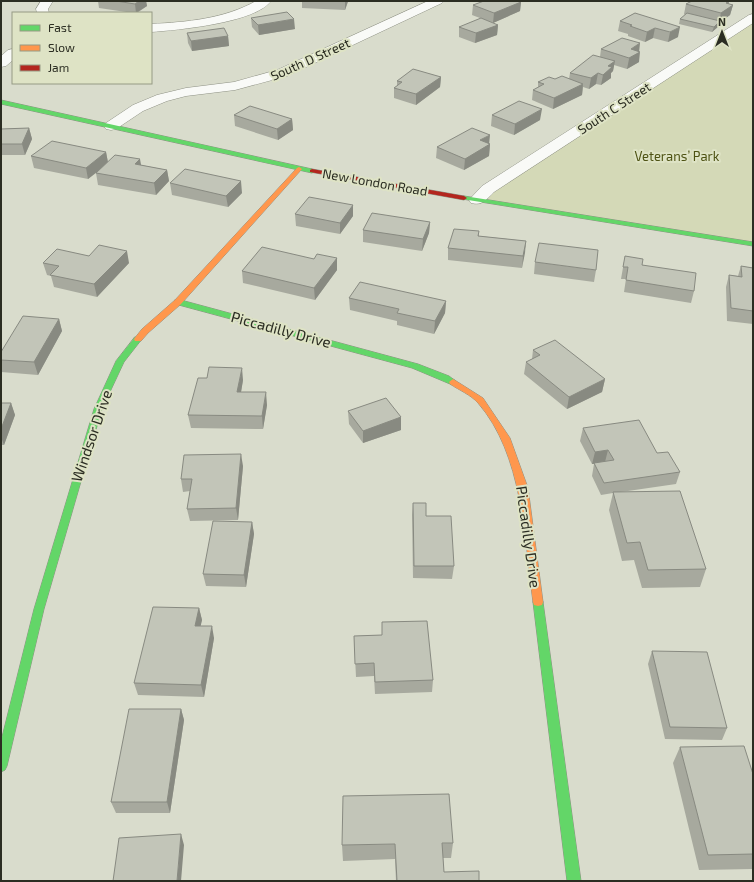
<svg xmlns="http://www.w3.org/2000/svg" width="754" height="882" font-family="'Exo 2',sans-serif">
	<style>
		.green { fill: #d4d9b7 }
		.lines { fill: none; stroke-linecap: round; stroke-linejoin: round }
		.street-casing { stroke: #8e9184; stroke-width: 1 }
		.fast-casing { stroke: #8e9184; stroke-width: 1 }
		.slow-casing { stroke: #8e9184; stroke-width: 1 }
		.jam-casing { stroke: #8e9184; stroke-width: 1 }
		.street { fill: #f9faf7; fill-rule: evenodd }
		.fast { fill: #63d668; fill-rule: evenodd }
		.slow { fill: #ff974d; fill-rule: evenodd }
		.jam { fill: #b3261e; fill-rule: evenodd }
		.wall { fill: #a7a99e }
		.shaded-wall { fill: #888a81 }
		.building { fill: #c2c5b8; stroke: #888a81 }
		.labels { text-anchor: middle; stroke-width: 4; stroke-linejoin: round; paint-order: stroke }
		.far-street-label { font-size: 13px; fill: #2b2d22; stroke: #dee3c5 }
		.far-park-label { font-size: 13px; fill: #4d5213; stroke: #dee3c5 }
		.street-label { font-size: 15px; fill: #2b2d22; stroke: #dee3c5 }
	</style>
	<rect width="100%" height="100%" fill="#d9dccc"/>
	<!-- green -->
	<path class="green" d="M753,18V244L477,200Z"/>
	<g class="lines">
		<defs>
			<path id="street" d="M41,1H53L48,9L49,13H37L36,9Z
				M256,1H271C255,23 177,30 151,32V24C187,22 224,19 256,1Z
				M428,1H444L442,3L287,76L235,90L186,96L167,101L143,111L116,129L111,130L106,129L104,126L106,123L133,105L157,95L186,88L234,82L277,70Z
				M753,14V23L494,192C486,200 482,206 471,203L469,200L482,186L749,15Z
				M13,49V60L6,66L1,67V56L8,50Z"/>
			<path id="fast" d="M1,100L312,169L315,171L312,173L1,104Z
				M464,196L753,242V246L462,199L461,198Z
				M175,300H181L418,364L449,376L457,382L453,385L450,384L412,368L175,304Z
				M135,337H141L142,339L124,362L102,409L44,609L7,766L5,770L1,772V741L34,609L94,409L116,361Z
				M538,598L542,599L543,602L581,881H567L533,602L534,599Z"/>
			<path id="slow" d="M299,167L302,169L301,170L181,304L148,333L141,341H135L134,339L142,329L175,300L297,168Z
				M453,379L483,398L510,438L528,488L543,602L542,605L538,606L534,605L533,602C524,536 523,455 478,403C471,395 459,390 450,384L449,382Z"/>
			<path id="jam" d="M312,169L464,196L467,198L464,200L310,172V170Z"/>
		</defs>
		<!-- street casing -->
		<use href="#street" class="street-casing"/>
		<!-- fast casing -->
		<use href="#fast" class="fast-casing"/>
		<!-- slow casing -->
		<use href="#slow" class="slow-casing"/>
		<!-- jam casing -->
		<use href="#jam" class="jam-casing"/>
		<!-- street -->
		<use href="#street" class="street"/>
		<!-- fast -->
		<use href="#fast" class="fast"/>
		<!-- slow -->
		<use href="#slow" class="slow"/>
		<!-- jam -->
		<use href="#jam" class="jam"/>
	</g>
	<!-- wall -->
	<path class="wall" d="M98,1H146L147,6L137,13H133L99,8Z
		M302,1H348V2L345,10L302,8Z
		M690,1H729V4L733,5L730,15L719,23V26L712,32L679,24L680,19L685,15L684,14L686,4L690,2Z
		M521,2L520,11L493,23L472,15L473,5Z
		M635,13L678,37L668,42L653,38L645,42L628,36V34L618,31L620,21Z
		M251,18L295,29L259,35L252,27Z
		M498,25L497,35L475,43L459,37V27Z
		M187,33L228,36L229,46L192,51L188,43Z
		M601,49L639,51V62L627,69L614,65L613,71L611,73V78L601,85L596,84L589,89L583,87L582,95L553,109L532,100L533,90L538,87V82L555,79H569L570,73L600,57Z
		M441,77L440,87L416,105L394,98V88L397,86V81Z
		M234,115L292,119L293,130L278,140L235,126Z
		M492,115L540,120L514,135L491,126Z
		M29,128L32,139L25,155H1V129Z
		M489,144H490L489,156L464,170L436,158L437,147Z
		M106,152L108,162L141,165L167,170L169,181L156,195L98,185L96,173L88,179L34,168L31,156Z
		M170,183L242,193L228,207L172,195Z
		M353,205V216L340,234L296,226L295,214Z
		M430,222L429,233L422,251L363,242V230Z
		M479,231V236L526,241L522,268L448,260V248Z
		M89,256L129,263L97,297L54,287L51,276L47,275L43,263Z
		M625,256L694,291L691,303L624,292L626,279H621Z
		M337,258V270L315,300L243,283L242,271Z
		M535,262L596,270L594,282L534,274Z
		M741,266L753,268V324L727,321L726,287L729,275L738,276Z
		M349,298L446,301L445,313L434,334L397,325V321L350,310Z
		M59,319L62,331L38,375L1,372V352Z
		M533,350L605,379L602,392L567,409L524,374L526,362L532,359Z
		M243,380L241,392L267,405L263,429L191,428L188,415Z
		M1,403H11L15,415L4,445H1Z
		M348,411L401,417V430L363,443L349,424Z
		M583,428L657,453L680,472L676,484L621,492L706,569L700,587L642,588L634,560L622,561L609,510L613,493L601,495L592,476L594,464H592L580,441Z
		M243,466L238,520L190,521L187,509L190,491L183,492L181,479Z
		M413,503L426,516L454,566L452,579L413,578L412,515Z
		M252,522L254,534L246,587L206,586L203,574Z
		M199,608L202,620L200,626L214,638L204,697L138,695L134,683Z
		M382,622L433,680L432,692L375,694L374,676L356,677L354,636L382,635Z
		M652,651L727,728L722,740L665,739L648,664Z
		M181,709L184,720L170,813H116L111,802Z
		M680,747L753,774V869L699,870L673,763Z
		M453,843L451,858H443L444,872L479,881H396L395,859L343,861L342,845Z"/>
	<!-- shaded-wall -->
	<path class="shaded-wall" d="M139,1H146L147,6L136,13L135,4Z
		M345,1H348L345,10Z
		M729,1L727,9L733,5L730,15L719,23V26L712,32L714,27L719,21L721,13L726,3Z
		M521,2L520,11L493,23L494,13Z
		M294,19L295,29L259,35L258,25Z
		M498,25L497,35L475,43L476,33Z
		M680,27L678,37L668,42L670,32Z
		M655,28L653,38L645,42L647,32Z
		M228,36L229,46L192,51L191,41Z
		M640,43L639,53L640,52L639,62L627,69L631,49Z
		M615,61L613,71L611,73V78L601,85L603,75L608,66Z
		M598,73L596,84L589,89L591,78Z
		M441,77L440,87L416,105V94Z
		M583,84L582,95L553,109L554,98Z
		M542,109L540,120L514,135L515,124Z
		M292,119L293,130L278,140L277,129Z
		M29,128L32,139L25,155L22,144Z
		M490,135L489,145L490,144L489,156L464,170L465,159L480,140Z
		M106,152L108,163L88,179L86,168Z
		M140,159L142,170L135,164Z
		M167,170L169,181L156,195L154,183Z
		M241,181L242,193L228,207L226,196Z
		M353,205V216L340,234V223Z
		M430,222L429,233L422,251L423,239Z
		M526,241L525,253L522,268L523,256Z
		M127,251L129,263L97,297L94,284Z
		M337,258V270L315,300L314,288Z
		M446,301L445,313L434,334L435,321Z
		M59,319L62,331L38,375L34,362Z
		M242,368L243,380L239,404L237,392Z
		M605,379L602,392L567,409L569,397Z
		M266,392L267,405L263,429L262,416Z
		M11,403L15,415L4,445L1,437V429Z
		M401,417V430L363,443V431Z
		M608,450L605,462L592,464L595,452Z
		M241,454L243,466L238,520L236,508Z
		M252,522L254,534L246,587L244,575Z
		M199,608L202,620L198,638L195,626Z
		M212,626L214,638L204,697L201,685Z
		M181,709L184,720L170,813L167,802Z
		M181,834L184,845L181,881H177Z"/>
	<!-- building -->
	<path class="building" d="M116,1H139L135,4Z
		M484,1H519L521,2L494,13L473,5Z
		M692,1H729L726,3L733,5L721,13L686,4Z
		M287,12L294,19L258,25L251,18Z
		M635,13L680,27L670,32L655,28L647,32L630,26L632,25L620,21Z
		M687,13L720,21L714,27L680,19Z
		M481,18L498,25L476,33L459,27Z
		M224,28L228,36L191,41L187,33Z
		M622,38L640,43L631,49L640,52L629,58L601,49Z
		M593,55L615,61L608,66L612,67L603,75L598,73L591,78L570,73Z
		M413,69L441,77L416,94L394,88L402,82L397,81Z
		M562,76L583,84L554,98L533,90L544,84L538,82L549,77L555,79Z
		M519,101L542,109L515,124L492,115Z
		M250,106L292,119L277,129L234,115Z
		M29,128L22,144H1V129Z
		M472,128L490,135L480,140L490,144L465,159L437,147Z
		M52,141L106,152L86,168L31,156Z
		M115,155L140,159L135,164L167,170L154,183L96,173Z
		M185,169L241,181L226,196L170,183Z
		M309,197L353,205L340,223L295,214Z
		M372,213L430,222L423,239L363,230Z
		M454,229L479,231L478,236L526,241L523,256L448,248Z
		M539,243L598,250L596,270L535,262Z
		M99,245L127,251L94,284L50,275L59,266L43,263L57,249L89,256Z
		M262,247L314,259L317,254L337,258L314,288L242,271Z
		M625,256L643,259L642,265L696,273L694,291L626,280L628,267H623Z
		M741,266L753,268V311L731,308L729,275L742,277Z
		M360,282L446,301L435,321L397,313L399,309L349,298Z
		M23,316L59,319L34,362L1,360V352Z
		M555,340L605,379L569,397L526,362L540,355L533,350Z
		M209,367L242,368L237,392H266L262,416L188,415L198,378H207Z
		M386,398L401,417L363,431L348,411Z
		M1,403H11L1,429Z
		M639,420L657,453L668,452L680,472L604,483L594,463L614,460L608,450L595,452L583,428Z
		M241,454L236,508L187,509L192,479H181L184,455Z
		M680,491L706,569L648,570L640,542L627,543L613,492Z
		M413,503H426V516H451L454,566H414Z
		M213,521L252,522L244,575L203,574Z
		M153,607L199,608L195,626H212L201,685L134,683Z
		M427,621L433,680L375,682L374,663L355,664L354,636L382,635V622Z
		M652,651L707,652L727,728L670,727Z
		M129,709H181L167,802H111Z
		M744,746L753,774V854L708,855L680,747Z
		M449,794L453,843H442L444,872L479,871V881H397L395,844L342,845L343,796Z
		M181,834L177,881H113L119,838Z"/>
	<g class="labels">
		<!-- far-street labels -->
		<g class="far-street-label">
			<text transform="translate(310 59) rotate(-24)" y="5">South D Street</text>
			<text transform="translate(614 108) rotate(-33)" y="5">South C Street</text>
			<text transform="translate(375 182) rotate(10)" y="5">New London Road</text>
		</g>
		<!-- far-park labels -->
		<g class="far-park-label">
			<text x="677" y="161">Veterans’ Park</text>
		</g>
		<!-- street labels -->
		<g class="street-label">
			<text transform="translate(281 330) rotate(15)" y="5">Piccadilly Drive</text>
			<text transform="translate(92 436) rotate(-71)" y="5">Windsor Drive</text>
			<text transform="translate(528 537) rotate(82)" y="5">Piccadilly Drive</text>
		</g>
	</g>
	<!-- border -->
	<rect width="754" height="882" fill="none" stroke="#2b2d22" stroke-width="4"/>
	<!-- legend -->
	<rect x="12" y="12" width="140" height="72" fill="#dee3c5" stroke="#969a84"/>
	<rect x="20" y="25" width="20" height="6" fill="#63d668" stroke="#969a84"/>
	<text x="48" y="32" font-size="12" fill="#2b2d22">Fast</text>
	<rect x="20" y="45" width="20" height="6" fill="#ff974d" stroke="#969a84"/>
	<text x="48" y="52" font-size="12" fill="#2b2d22">Slow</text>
	<rect x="20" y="65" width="20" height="6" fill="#b3261e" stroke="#969a84"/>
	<text x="48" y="72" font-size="12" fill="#2b2d22">Jam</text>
	<!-- north arrow -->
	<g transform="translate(722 32)" stroke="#dee3c5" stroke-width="3" paint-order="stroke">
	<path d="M0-3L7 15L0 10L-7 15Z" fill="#2b2d22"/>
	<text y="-6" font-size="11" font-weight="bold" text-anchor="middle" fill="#2b2d22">N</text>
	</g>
</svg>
